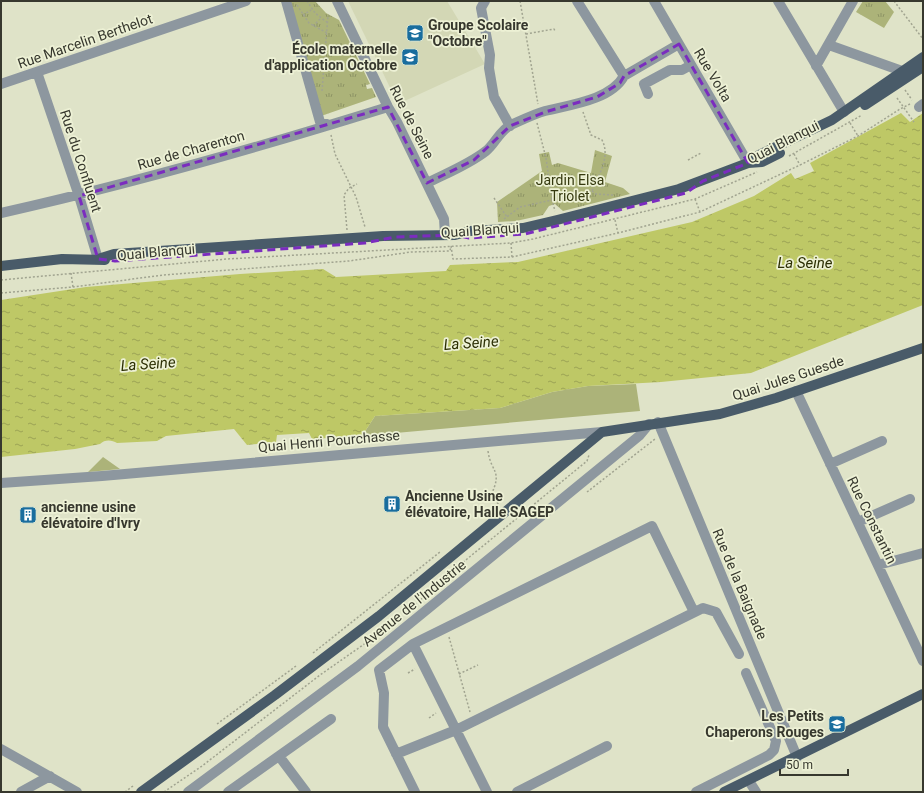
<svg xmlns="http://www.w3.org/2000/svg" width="924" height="793" font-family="Roboto,sans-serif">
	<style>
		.built { fill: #d3d7b5 }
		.green { fill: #acb379 }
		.park { fill: url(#park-tufts) }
		.water { fill: url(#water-ripples) }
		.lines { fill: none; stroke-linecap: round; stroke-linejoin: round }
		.path { stroke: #a1a490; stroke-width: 1.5; stroke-dasharray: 2 2; stroke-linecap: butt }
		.minor { stroke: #8d979f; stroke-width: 10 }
		.major { stroke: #495b69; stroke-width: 10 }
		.path-bridge { stroke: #a1a490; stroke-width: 1.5; stroke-dasharray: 2 2; stroke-linecap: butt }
		.marked { fill: none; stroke: #7b2cbf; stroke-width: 3; stroke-dasharray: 8 5; stroke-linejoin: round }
		.labels { text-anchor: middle; stroke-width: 3.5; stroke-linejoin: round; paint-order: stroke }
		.poi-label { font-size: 14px; font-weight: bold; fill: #37382e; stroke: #edf1d5; text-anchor: start }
		.street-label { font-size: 14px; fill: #37382e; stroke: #edf1d5 }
		.park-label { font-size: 14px; fill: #35390f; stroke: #edf1d5 }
		.water-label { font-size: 15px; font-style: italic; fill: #2c2f04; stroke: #edf1d5 }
	</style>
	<defs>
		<pattern id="park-tufts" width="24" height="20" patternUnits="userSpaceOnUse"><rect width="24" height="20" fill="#acb379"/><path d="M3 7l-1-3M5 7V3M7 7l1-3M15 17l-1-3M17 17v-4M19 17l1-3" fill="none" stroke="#8d9364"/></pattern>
		<pattern id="water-ripples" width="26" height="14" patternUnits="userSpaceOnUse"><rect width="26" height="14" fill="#bec866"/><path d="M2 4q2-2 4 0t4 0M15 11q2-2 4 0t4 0" fill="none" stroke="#9ba354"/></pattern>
	</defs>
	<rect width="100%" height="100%" fill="#dfe3c8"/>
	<!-- built -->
	<path class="built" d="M348,1H447L485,64L398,104Z"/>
	<!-- green -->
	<path class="green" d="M636,384L640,411L362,436L375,416L500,408L552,392L588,386Z
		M103,457L120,469L88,472Z"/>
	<!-- park -->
	<path class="park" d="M288,1H315L326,13L339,20L370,84L366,85L367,89L372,88L376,97L321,116Z
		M863,1H885L894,12L884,28L856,12Z
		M595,150L612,156L605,182L623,188L630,194L563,211L555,204L549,206L543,215L516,221L498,222L497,202L542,171L539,154L549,152L552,165L558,163L591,173Z"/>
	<!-- water -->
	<path class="water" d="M901,113L910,122L923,113V305L751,373L661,382L588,386L552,392L500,408L375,416L362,436L312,439L309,433L277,435L276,442L247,445L234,429L166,436L157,441L117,443C112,440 105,439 100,444L75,449L1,457V300L86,287L240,274L323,269L336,277L446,271L450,265L518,262L692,222L754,196L791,173L795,179L814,171L810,163Z"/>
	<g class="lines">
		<!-- path -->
		<path class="path" d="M307,1L315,13L328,23
			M520,1L538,104
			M894,1L923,39
			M297,5L309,23L327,33
			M303,15L311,10
			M313,26L320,19
			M526,34L554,29L555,31
			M314,65L323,69
			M905,90L912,100
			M322,91L328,15
			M537,123L546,158L552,200L592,191C598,176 611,157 602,140L591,135L583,112
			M850,123L858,136
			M331,135L335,154L356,197L365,227
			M794,154L800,165
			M789,156L862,115
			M688,160L701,153
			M592,191L596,194L613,195
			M494,198L507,217
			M695,199L700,212
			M504,219L520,207L552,200L555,211
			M615,220L618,233
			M347,230L344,195L349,188L357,184
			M511,243L512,257
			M451,246L453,259L512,257L618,233L700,212L800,165L858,136L900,109L910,104
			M71,273L73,287
			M1,280L227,259L511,243L533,239L695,199L757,172
			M1,293L73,287L163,275L349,261L411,252L450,251L451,246
			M488,451C491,473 503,470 491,495L499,505
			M587,492L655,439
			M409,610L467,559L587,461L589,455
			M449,637L470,712
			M313,653L440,552
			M408,673L415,669
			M459,674L478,665
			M429,718L436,713
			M217,724L296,666
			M125,792L133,786
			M164,792L202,766L320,675L393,624"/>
		<!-- minor -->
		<path class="minor" d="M286,1L320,122L327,124
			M337,1L388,107L397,122L444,219L445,235
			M485,1L481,8L490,55L489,68L494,97L510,126
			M577,1L624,76
			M654,1L748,163
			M778,1L844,112
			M829,45L902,71
			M816,66L853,1
			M37,72L79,196L98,259
			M1,84L246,1
			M648,94L644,84L670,70H682L691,65
			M919,107L923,104
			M427,183C447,173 468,165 486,151C495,144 500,130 511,125C522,120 534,114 545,111C569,105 611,100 624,76L679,44
			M1,213C131,184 260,147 388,107
			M796,391L923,661
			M658,422L797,757
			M830,464L882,441
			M1,483L102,476L602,432
			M858,522L910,499
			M878,565L923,553
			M413,644L652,526L694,612
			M1,749L77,792
			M396,754L456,730L703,608L716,612L739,654
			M279,756L306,792
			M749,781L756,792
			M21,792L50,776
			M188,792L358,666L639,436L649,424
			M228,792L331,719
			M415,792L383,727L384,693L379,670L413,644L487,792
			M517,792L607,746
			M696,792L769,755L774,750L776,741L746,673"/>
		<!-- major -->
		<path class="major" d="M865,105L923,67
			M748,163L762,162L780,153
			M98,259L114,254L383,236L455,235L470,231L523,228L557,220L679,189L748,163L759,155L832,120L923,57
			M1,266L62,259L105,260
			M141,792L275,695L379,616L602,432L720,414L776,398L923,348
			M724,792L923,694"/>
		<!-- path-bridge -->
		<path class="path-bridge" d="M897,98L914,122"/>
	</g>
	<!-- marked area -->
	<path class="marked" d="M679,44L748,163L703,181L686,193L525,234L469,238L455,235L395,237L365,243L115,261L98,259L79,196L388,107L427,183L474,160L510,126L545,112L597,97L620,83L624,76Z"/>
	<!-- icons -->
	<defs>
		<symbol id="school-square" viewBox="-11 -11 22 22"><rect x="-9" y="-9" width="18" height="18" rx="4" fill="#196d9e" stroke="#edf1d5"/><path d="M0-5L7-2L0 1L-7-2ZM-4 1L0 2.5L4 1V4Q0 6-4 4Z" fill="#fff"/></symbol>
		<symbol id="building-square" viewBox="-11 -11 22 22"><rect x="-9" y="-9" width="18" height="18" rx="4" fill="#196d9e" stroke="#edf1d5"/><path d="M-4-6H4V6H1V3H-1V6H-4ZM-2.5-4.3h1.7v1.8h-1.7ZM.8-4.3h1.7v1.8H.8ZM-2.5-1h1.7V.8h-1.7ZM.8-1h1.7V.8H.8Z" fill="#fff"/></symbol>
	</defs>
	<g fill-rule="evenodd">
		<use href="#school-square" x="405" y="23" width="20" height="20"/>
		<use href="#school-square" x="400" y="47" width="20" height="20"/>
		<use href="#building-square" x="382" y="494" width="20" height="20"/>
		<use href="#building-square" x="18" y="505" width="20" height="20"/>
		<use href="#school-square" x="827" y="714" width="20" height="20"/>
	</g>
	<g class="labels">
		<!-- poi labels -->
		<g class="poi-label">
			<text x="428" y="30">Groupe Scolaire<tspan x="428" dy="16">"Octobre"</tspan></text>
			<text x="397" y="54" text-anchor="end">École maternelle<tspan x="397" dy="16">d'application Octobre</tspan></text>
			<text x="405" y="501">Ancienne Usine<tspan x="405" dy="16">élévatoire, Halle SAGEP</tspan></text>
			<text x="41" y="512">ancienne usine<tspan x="41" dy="16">élévatoire d'Ivry</tspan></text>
			<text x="824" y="721" text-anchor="end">Les Petits<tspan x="824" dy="16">Chaperons Rouges</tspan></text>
		</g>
		<!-- street labels -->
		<g class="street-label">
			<text transform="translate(85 41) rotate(-19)" y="5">Rue Marcelin Berthelot</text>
			<text transform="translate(713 75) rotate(59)" y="5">Rue Volta</text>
			<text transform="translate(412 122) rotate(63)" y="5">Rue de Seine</text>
			<text transform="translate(783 142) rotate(-27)" y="5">Quai Blanqui</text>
			<text transform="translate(191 150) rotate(-16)" y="5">Rue de Charenton</text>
			<text transform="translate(81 161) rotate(72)" y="5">Rue du Confluent</text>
			<text transform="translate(480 230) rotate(-4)" y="5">Quai Blanqui</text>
			<text transform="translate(156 252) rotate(-5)" y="5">Quai Blanqui</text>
			<text transform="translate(788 378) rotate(-18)" y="5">Quai Jules Guesde</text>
			<text transform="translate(329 441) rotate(-5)" y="5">Quai Henri Pourchasse</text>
			<text transform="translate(872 520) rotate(64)" y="5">Rue Constantin</text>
			<text transform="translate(740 584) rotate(67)" y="5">Rue de la Baignade</text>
			<text transform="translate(414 603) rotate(-39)" y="5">Avenue de l'Industrie</text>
		</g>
		<!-- park labels -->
		<g class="park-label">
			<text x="570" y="185">Jardin Elsa<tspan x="570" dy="16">Triolet</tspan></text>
		</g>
		<!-- water labels -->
		<g class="water-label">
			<text x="805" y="268">La Seine</text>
			<text transform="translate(471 343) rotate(-4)" y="5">La Seine</text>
			<text transform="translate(148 364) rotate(-4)" y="5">La Seine</text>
		</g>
	</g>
	<!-- border -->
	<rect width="924" height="793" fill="none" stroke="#37382e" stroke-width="4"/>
	<!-- scale -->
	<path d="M780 769v6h68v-6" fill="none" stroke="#37382e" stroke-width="2"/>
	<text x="786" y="769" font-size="12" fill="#37382e" stroke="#edf1d5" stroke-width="3" paint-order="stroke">50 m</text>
</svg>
